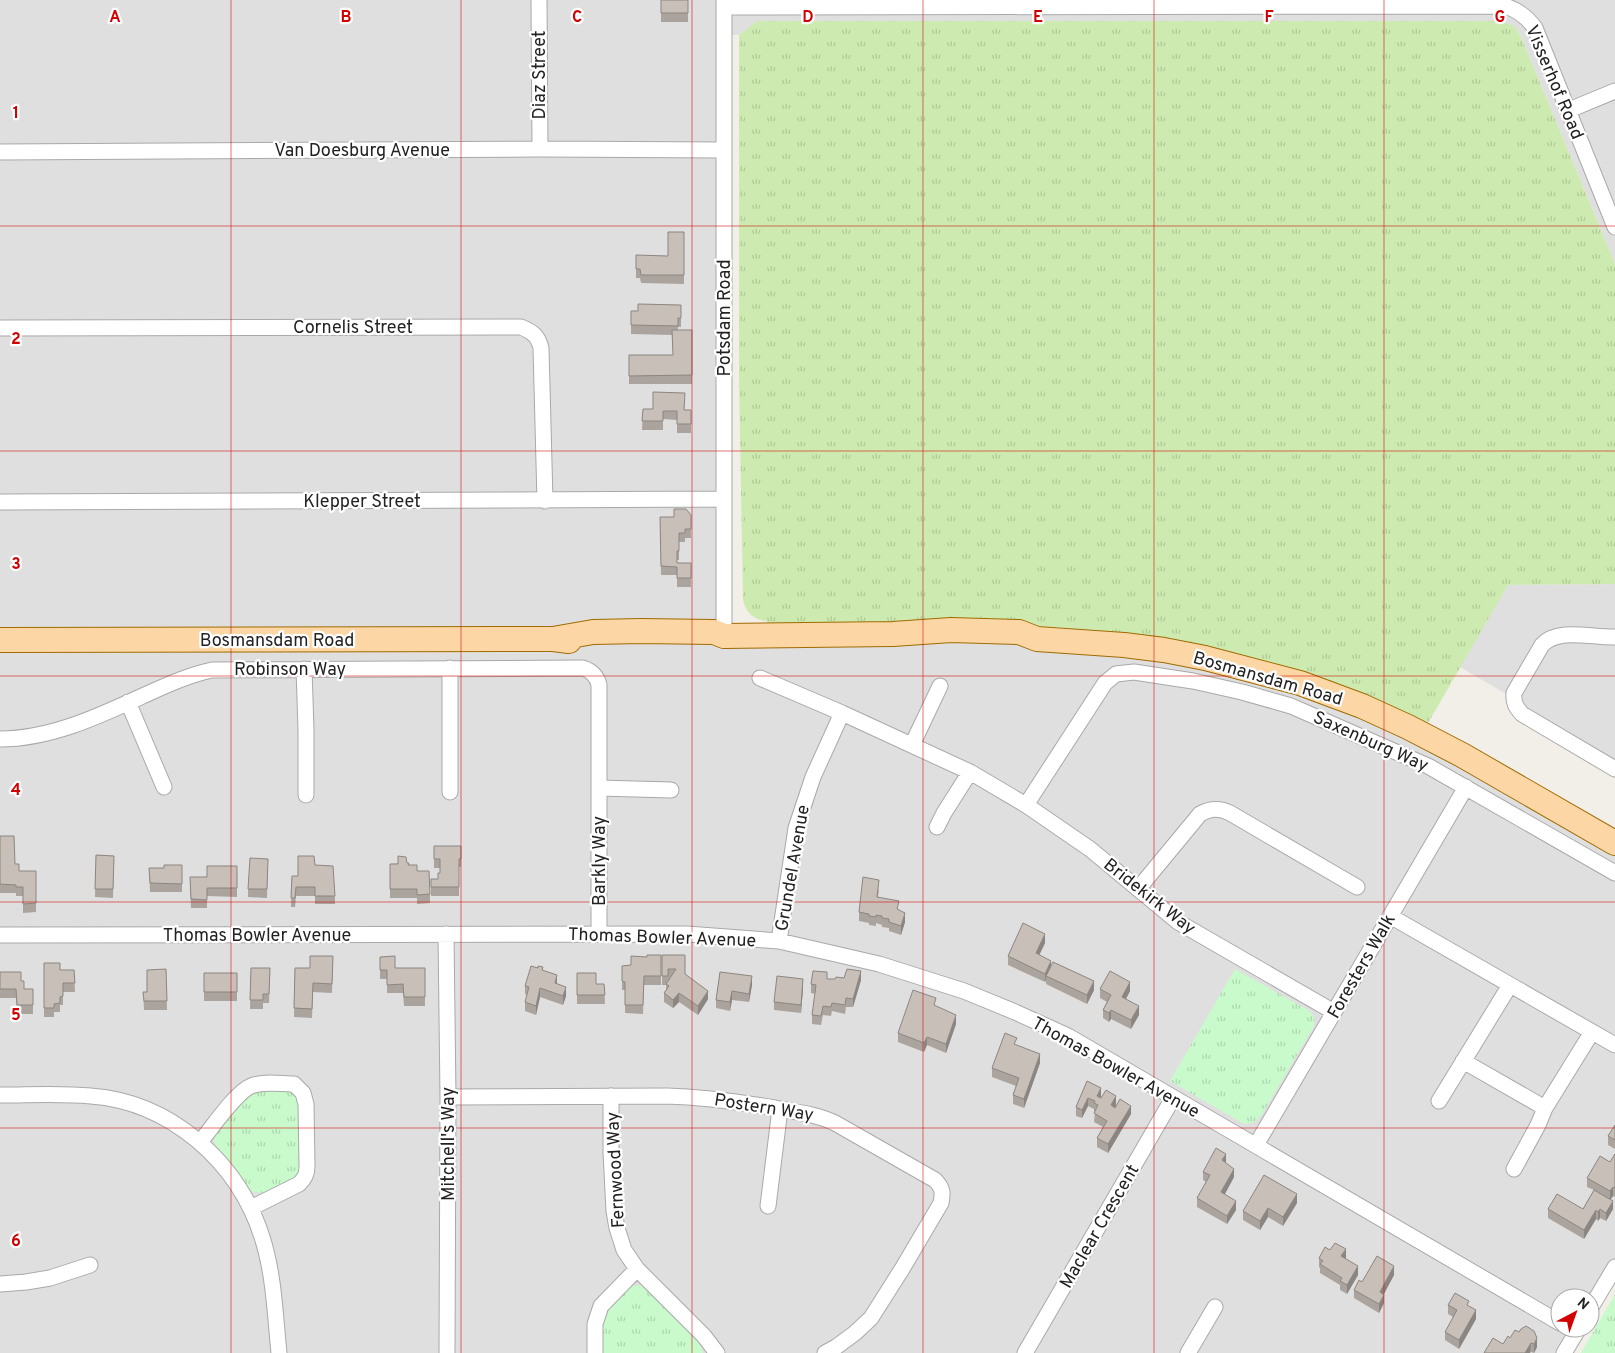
<svg xmlns="http://www.w3.org/2000/svg" width="1615" height="1353" font-family="Overpass,sans-serif">
	<style>
		.residential { fill: #e0dfdf }
		.grass { fill: url(#grass-tufts) }
		.park { fill: url(#park-tufts) }
		.lines { fill: none; stroke-linecap: round; stroke-linejoin: round }
		.street-casing { stroke: #a9a9a9; stroke-width: 17 }
		.primary-casing { stroke: #a06b00; stroke-width: 26 }
		.street { stroke: #fff; stroke-width: 15 }
		.primary { stroke: #fcd6a4; stroke-width: 24 }
		.wall { fill: #aba49e }
		.shaded-wall { fill: #8b8681 }
		.building { fill: #c7bfb8; stroke: #8b8681 }
		.grid { fill: none; stroke: #d40000; stroke-width: 1; stroke-opacity: 0.55 }
		.labels { text-anchor: middle; stroke-width: 4.5; stroke-linejoin: round; paint-order: stroke }
		.street-label { font-size: 18px; fill: #222; stroke: #fff }
		.grid-label { font-size: 16px; text-anchor: middle; font-weight: bold; fill: #d40000; stroke: #fff; stroke-width: 4.5; stroke-linejoin: round; paint-order: stroke }
	</style>
	<defs>
		<pattern id="grass-tufts" width="24" height="20" patternUnits="userSpaceOnUse" patternTransform="scale(1.25)"><rect width="24" height="20" fill="#cdebb0"/><path d="M3 7l-1-3M5 7V3M7 7l1-3M15 17l-1-3M17 17v-4M19 17l1-3" fill="none" stroke="#b0c997"/></pattern>
		<pattern id="park-tufts" width="24" height="20" patternUnits="userSpaceOnUse" patternTransform="scale(1.25)"><rect width="24" height="20" fill="#c8facc"/><path d="M3 7l-1-3M5 7V3M7 7l1-3M15 17l-1-3M17 17v-4M19 17l1-3" fill="none" stroke="#acd6af"/></pattern>
	</defs>
	<rect width="100%" height="100%" fill="#f2efe9"/>
	<!-- residential -->
	<path class="residential" d="M0,0H1615V264L1521,37L1514,26L758,21L739,35H724L723,637L1037,639L1300,685L1615,844V1269L1590,1298H1560V1328H1581L1566,1353H0Z
		M1615,584V769L1528,718L1513,698L1460,667L1508,585Z"/>
	<!-- grass -->
	<path class="grass" d="M757,21H1500L1514,26L1521,37L1615,264V584L1508,585L1428,723L1363,693L1277,664L1203,645L1143,635L1057,627L768,625L767,621C754,620 746,613 743,600L739,380V35Z"/>
	<!-- park -->
	<path class="park" d="M1235,969L1308,1010C1314,1015 1315,1019 1314,1026L1261,1116L1253,1123L1244,1124L1170,1081Z
		M257,1091H291L298,1096L301,1168L295,1180C280,1186 262,1199 247,1189L216,1148L214,1140L216,1132L244,1097Z
		M632,1285L643,1286L699,1340L703,1353H601L602,1316L628,1287Z
		M1615,1294V1353H1581Z"/>
	<g class="lines">
		<defs>
			<path id="street" d="M539,0L540,149
				M724,0V636
				M724,7L1505,6C1518,10 1527,17 1535,28L1615,227
				M1569,110L1615,91
				M0,152L540,149L724,150
				M0,328L521,327C533,332 538,336 541,348L545,501
				M0,502L723,499
				M1615,637C1593,638 1558,627 1542,645L1514,693C1513,703 1516,707 1522,714L1615,769
				M304,669L306,730V795
				M760,678L842,713L970,772L1026,805L1090,849L1178,922L1334,1012
				M128,702L164,787
				M0,739C52,739 101,715 147,694C169,684 189,675 212,670L583,668C592,671 597,676 599,685V934
				M912,745L940,686
				M599,788L671,790
				M450,792V668
				M1026,805L1105,683L1116,674L1134,672L1193,681L1242,692L1291,706L1428,766L1615,873
				M937,827L944,813L970,772
				M1138,889L1200,814C1211,808 1220,808 1230,813L1357,887
				M1390,916L1615,1045
				M446,934L448,1097L447,1353
				M0,935L687,934L779,941L879,964L964,991L1015,1012L1068,1036L1560,1323
				M779,941L796,828L813,777L842,713
				M1463,1061L1545,1108
				M0,1095C30,1095 61,1093 91,1096C171,1102 238,1162 262,1237C274,1274 275,1314 279,1353
				M611,1096V1152L614,1211L617,1228L624,1250L637,1269L704,1336L717,1353
				M448,1097L667,1096C704,1097 739,1102 775,1108C796,1112 816,1114 835,1123L935,1180C943,1188 943,1193 941,1203L902,1269L871,1318L855,1333L836,1347L825,1353
				M1439,1101L1510,985
				M200,1142C212,1128 235,1093 251,1086C263,1081 281,1084 294,1084L303,1093L306,1104L307,1166C307,1174 305,1178 299,1184L251,1208
				M1256,1145L1466,787
				M1514,1169L1538,1125L1545,1108L1592,1032
				M768,1206L780,1109
				M0,1284L26,1282L50,1278L90,1265
				M1590,1309L1615,1267
				M595,1353V1324L601,1306L637,1269
				M1025,1353L1173,1098
				M1188,1353L1215,1307
				M1564,1353L1579,1328"/>
			<path id="primary" d="M553,639L593,632L641,631L714,632L724,636L893,634L951,630L1019,632L1037,639L1124,645L1164,650L1205,658L1300,683L1362,706L1408,727L1462,755L1615,843
				M0,640L553,639L569,641"/>
		</defs>
		<!-- street casing -->
		<use href="#street" class="street-casing"/>
		<!-- primary casing -->
		<use href="#primary" class="primary-casing"/>
		<!-- street -->
		<use href="#street" class="street"/>
		<!-- primary -->
		<use href="#primary" class="primary"/>
	</g>
	<!-- wall -->
	<path class="wall" d="M661,0H688V22H661Z
		M684,232V284L641,283L640,278H636V269L668,256Z
		M681,305V327H678V330H692V384H629V355H673L672,335L631,334V311H638Z
		M643,409L691,410V433H677V420L663,419V430H642Z
		M691,515V538H685V542H679V560H677V563H691V587H677V575H661L660,517H674Z
		M0,836L15,864L19,871H36V912L23,913V896H16V893H0Z
		M434,846H461V867H459V896H431V879H438L440,873V868H434Z
		M96,855L114,856L113,898L95,897Z
		M268,859L267,898L248,897V889Z
		M407,863L417,871L430,894V903L417,904V898H390V864Z
		M182,865V892H150L149,868H164Z
		M315,865L335,896V904H315V896H296L295,907H291L292,876H298Z
		M237,866V897L207,896V908H191L190,877H207Z
		M879,889L878,897L899,910L905,922L901,935L889,931V928L882,927V925L876,923V926L869,925V923L859,921V912Z
		M1045,943L1039,955L1051,966L1094,990L1087,1004L1046,984V980L1045,982L1008,965V956Z
		M661,955V985H644L643,1014L625,1013V990H622V966L631,965L647,957Z
		M662,955L685,975L708,999L698,1015L679,1002L673,1008L664,1002V993L666,990V985H662Z
		M333,956L332,993L313,992L312,1018L294,1017L295,968H310Z
		M380,957L395,968H425V1006H404L403,993H387V979H380Z
		M44,963L60,970H74L75,992H63V1005H60V1012H54V1017H44Z
		M251,968H270L269,1003H263V1009H250Z
		M538,968L543,970L557,984L566,996L563,1005L540,997L536,1015L525,1011V1002L527,995L525,994V986Z
		M166,969L167,1010H144L143,992H147Z
		M0,972L21,981L24,989H33V1014H17L16,998H0Z
		M720,972L752,985L749,1002L732,1000L730,1011L716,1008V1000Z
		M204,973H237V1001H204Z
		M577,973L596,984H604L605,1004H577Z
		M844,978L861,980L853,1007H846L845,1014L832,1011L831,1016L823,1015L821,1025L812,1024V1015L815,994L811,993V984L827,979H835Z
		M803,988L801,1013L774,1010V1002Z
		M1100,989L1130,991L1126,999L1139,1015L1131,1029L1111,1019L1109,1022L1103,1018V1010L1107,1002L1100,998Z
		M936,1006L956,1024L946,1053L927,1045L924,1052L898,1042V1033Z
		M1040,1063L1024,1108L1013,1104V1095L1016,1086L992,1077V1068Z
		M1087,1081L1101,1097L1100,1098L1116,1105L1115,1107L1131,1114L1108,1153L1097,1147V1138L1103,1127L1094,1122L1095,1112L1094,1111V1109L1088,1106L1082,1118L1076,1116V1107Z
		M1615,1125V1149L1608,1145V1136Z
		M1615,1154V1197L1613,1196L1611,1199L1613,1209L1606,1221L1600,1218L1598,1221L1596,1219L1584,1239L1548,1218V1209H1583L1594,1190L1587,1187V1178L1610,1162Z
		M1226,1163L1234,1177L1225,1194L1236,1210L1227,1224L1197,1207V1198L1206,1182L1203,1180V1172Z
		M1297,1203L1283,1226L1268,1217L1260,1230L1243,1220V1211Z
		M1319,1258H1346L1345,1259L1358,1275L1347,1294L1340,1290V1285L1320,1273V1268L1319,1267Z
		M1394,1275L1384,1294V1303L1379,1313L1354,1298V1290L1362,1282Z
		M1448,1305L1469,1306L1476,1319L1459,1349L1445,1340V1332L1453,1317L1448,1314Z
		M1521,1329L1537,1347L1534,1353L1531,1352L1530,1353H1484L1503,1344L1519,1332Z"/>
	<!-- shaded-wall -->
	<path class="shaded-wall" d="M905,913V922L901,935V926Z
		M1045,934V943L1036,962V953Z
		M1051,961V970L1046,976V980L1045,982V974Z
		M861,971V980L853,1007V999Z
		M557,975V984L555,992V983Z
		M752,976V985L749,1002V994Z
		M803,979V988L801,1013V1005Z
		M1094,981V990L1087,1004V995Z
		M1130,982V991L1122,1006V997Z
		M566,987V996L563,1005V996Z
		M540,988V997L536,1015V1006Z
		M708,991V999L698,1015V1006Z
		M732,991V1000L730,1011V1002Z
		M679,993V1002L673,1008V1000Z
		M1139,1006V1015L1131,1029V1020Z
		M1111,1010V1019L1109,1022V1013Z
		M956,1015V1024L946,1053V1044Z
		M927,1037V1045L924,1052V1043Z
		M1040,1054V1063L1024,1108V1099Z
		M1101,1088V1097L1097,1105V1096Z
		M1116,1096V1105L1111,1114V1105Z
		M1088,1098V1106L1082,1118V1110Z
		M1131,1106V1114L1108,1153V1144Z
		M1226,1154V1163L1222,1160Z
		M1234,1169V1177L1221,1201V1192Z
		M1613,1187V1196L1610,1200V1191Z
		M1297,1194V1203L1283,1226V1217Z
		M1236,1201V1210L1227,1224V1216Z
		M1613,1201V1209L1606,1221V1213Z
		M1268,1208V1217L1260,1230V1221Z
		M1600,1209V1218L1598,1221V1212Z
		M1596,1210V1219L1584,1239V1230Z
		M1346,1249V1258L1341,1265V1256Z
		M1358,1266V1275L1347,1294V1285Z
		M1394,1266V1275L1380,1301V1292Z
		M1384,1295V1303L1379,1313V1304Z
		M1476,1310V1319L1459,1349V1340Z
		M1537,1338V1347L1534,1353V1344Z
		M1531,1343L1530,1353H1525Z"/>
	<!-- building -->
	<path class="building" d="M661,0H688V13H661Z
		M668,232H684V275H641L640,269H636V255L668,256Z
		M638,304L681,305V318H678V326L631,325V311H638Z
		M672,330H692V375L629,376V355H673Z
		M653,392L685,393L684,410H691V424H677V411H663V421H642L643,409H653Z
		M674,509H686L691,515V529H685V533H679V551H677V563H691V578H677V567L661,566L660,517H674Z
		M0,836H14L15,864H19V871H36V903L23,904V887H16V885L0,884Z
		M434,846H461V859H459V887H431V879H438V873H440V859H434Z
		M96,855L114,856L113,889H95Z
		M298,856H314L315,865L333,866L335,896H315V887H296L295,898H291L292,876H298Z
		M398,856L406,857L407,863H409L408,865H417V871H429L430,894L417,895V889H390V864H398Z
		M250,858L268,859L267,889H248Z
		M164,865H182V884L150,883L149,868H164Z
		M207,866H237V888H207V900L191,899L190,877H207Z
		M863,877L879,880L877,897L899,901L897,909L905,913L901,926L889,922V919L882,918V916L876,915V917L869,916V914L859,912Z
		M1023,923L1045,934L1036,953L1051,961L1045,974L1008,956Z
		M647,955H661V976H644L643,1005H625V982L622,981V966L631,965V956L647,957Z
		M662,955H685V974L708,991L698,1006L679,993L673,1000L664,993L669,986L666,984L676,969H668V976H662Z
		M310,956H333L332,984L313,983L312,1009L294,1008L295,968H310Z
		M395,956V968H425V997H404L403,984L387,985V970H380V957Z
		M1053,962L1094,981L1087,995L1046,976Z
		M44,963H60V970H74L75,983H63V996L60,997V1003L54,1004V1008H44Z
		M531,966L538,968V966L543,967L542,970L557,975L555,983L566,987L563,996L540,988L536,1006L525,1002L529,987L525,986Z
		M251,968H270L269,994H263V1000H250Z
		M166,969L167,1001H144L143,992H147V970Z
		M847,969L861,971L853,999L846,998L845,1005L832,1003L831,1007L823,1006L821,1016L812,1015L816,985L811,984L813,971L827,972V979H835L836,977L844,978Z
		M1110,971L1130,982L1122,997L1139,1006L1131,1020L1111,1010L1109,1013L1103,1010L1111,995L1100,989Z
		M0,972H21V981H24V989H33V1005H17L16,989H0Z
		M720,972L752,976L749,994L732,991L730,1002L716,1000Z
		M204,973H237V992H204Z
		M577,973H596V984H604L605,995H577Z
		M777,976L803,979L801,1005L774,1002Z
		M913,990L936,998L934,1005L956,1015L946,1044L927,1037L924,1043L898,1033Z
		M1005,1033L1017,1038L1014,1044L1040,1054L1024,1099L1013,1095L1019,1078L992,1068Z
		M1087,1081L1101,1088L1097,1096L1101,1098L1106,1090L1116,1096L1111,1105L1115,1108L1120,1099L1131,1106L1108,1144L1097,1138L1107,1121L1094,1113L1098,1105L1094,1103L1095,1101L1088,1098L1082,1110L1076,1107Z
		M1615,1125V1140L1608,1136Z
		M1216,1148L1226,1154L1222,1160L1234,1169L1221,1192L1236,1201L1227,1216L1197,1198L1210,1175L1203,1172Z
		M1615,1154V1188L1613,1187L1610,1191L1587,1178L1600,1156L1610,1162Z
		M1264,1175L1297,1194L1283,1217L1268,1208L1260,1221L1243,1211Z
		M1594,1190L1613,1201L1606,1213L1600,1209L1598,1212L1596,1210L1584,1230L1548,1209L1557,1194L1583,1209Z
		M1335,1243L1346,1249L1341,1256L1358,1266L1347,1285L1340,1281L1342,1278L1320,1264L1323,1261L1319,1258L1325,1247L1330,1250Z
		M1377,1256L1394,1266L1380,1292L1384,1295L1379,1304L1354,1290L1359,1280L1362,1282Z
		M1455,1293L1469,1301L1467,1305L1476,1310L1459,1340L1445,1332L1457,1310L1448,1305Z
		M1526,1326L1534,1331L1537,1338L1534,1344L1531,1343L1525,1353H1484L1493,1338L1503,1344L1508,1336L1510,1338L1515,1330L1519,1332L1521,1329Z"/>
	<!-- grid -->
	<path class="grid" d="M231,0V1353M461,0V1353M692,0V1353M923,0V1353M1154,0V1353M1384,0V1353M0,226H1615M0,451H1615M0,676H1615M0,902H1615M0,1128H1615"/>
	<g class="labels">
		<!-- street labels -->
		<g class="street-label">
			<text transform="translate(539 75) rotate(-90)" y="6">Diaz Street</text>
			<text transform="translate(1555 82) rotate(67)" y="6">Visserhof Road</text>
			<text x="362" y="156">Van Doesburg Avenue</text>
			<text transform="translate(724 318) rotate(-90)" y="6">Potsdam Road</text>
			<text x="353" y="333">Cornelis Street</text>
			<text x="362" y="507">Klepper Street</text>
			<text x="277" y="646">Bosmansdam Road</text>
			<text x="290" y="675">Robinson Way</text>
			<text transform="translate(1268 678) rotate(16)" y="6">Bosmansdam Road</text>
			<text transform="translate(1371 741) rotate(24)" y="6">Saxenburg Way</text>
			<text transform="translate(599 861) rotate(-90)" y="6">Barkly Way</text>
			<text transform="translate(792 868) rotate(-80)" y="6">Grundel Avenue</text>
			<text transform="translate(1150 896) rotate(38)" y="6">Bridekirk Way</text>
			<text x="257" y="941">Thomas Bowler Avenue</text>
			<text transform="translate(662 937) rotate(2)" y="6">Thomas Bowler Avenue</text>
			<text transform="translate(1361 966) rotate(-60)" y="6">Foresters Walk</text>
			<text transform="translate(1116 1067) rotate(29)" y="6">Thomas Bowler Avenue</text>
			<text transform="translate(764 1107) rotate(9)" y="6">Postern Way</text>
			<text transform="translate(448 1144) rotate(-90)" y="6">Mitchell's Way</text>
			<text transform="translate(615 1170) rotate(-93)" y="6">Fernwood Way</text>
			<text transform="translate(1099 1226) rotate(-60)" y="6">Maclear Crescent</text>
		</g>
	</g>
	<g class="grid-label">
		<text x="115" y="22">A</text>
		<text x="346" y="22">B</text>
		<text x="577" y="22">C</text>
		<text x="808" y="22">D</text>
		<text x="1038" y="22">E</text>
		<text x="1269" y="22">F</text>
		<text x="1500" y="22">G</text>
		<text x="16" y="118">1</text>
		<text x="16" y="344">2</text>
		<text x="16" y="569">3</text>
		<text x="16" y="795">4</text>
		<text x="16" y="1020">5</text>
		<text x="16" y="1246">6</text>
	</g>
	<!-- north arrow -->
	<g transform="translate(1575 1313) rotate(41)"><circle r="24" fill="#ffffff" stroke="#a7a7a7"/>
	<path d="M0-4L9 19L0 12L-9 19Z" fill="#d40000"/>
	<text y="-8" font-size="14" font-weight="bold" text-anchor="middle" fill="#222222">N</text>
	</g>
</svg>
